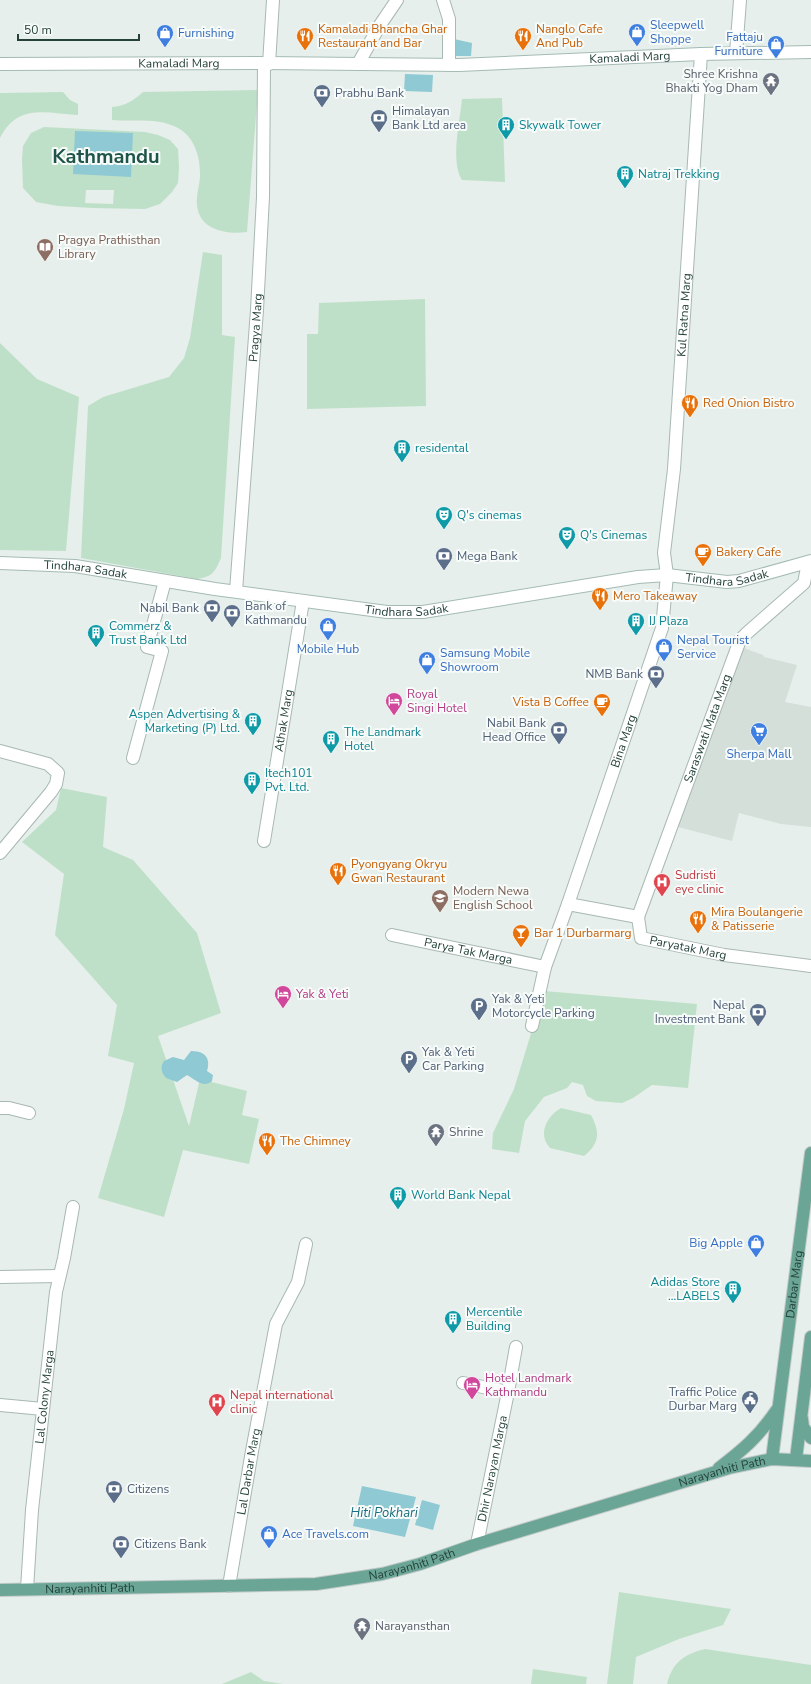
<svg xmlns="http://www.w3.org/2000/svg" width="811" height="1684" font-family="'Nunito Sans',sans-serif">
	<style>
		.built { fill: #d4dfda }
		.green { fill: #bfe0c8; fill-rule: evenodd }
		.water { fill: #8ec9d4 }
		.lines { fill: none; stroke-linecap: round; stroke-linejoin: round }
		.minor-casing { stroke: #a8b8b2; stroke-width: 14 }
		.secondary-casing { stroke: #a4bbb3; stroke-width: 14 }
		.primary-casing { stroke: #c2cac8; stroke-width: 14 }
		.minor { stroke: #fff; stroke-width: 12 }
		.secondary { stroke: #fff; stroke-width: 12 }
		.primary { stroke: #6aa596; stroke-width: 12 }
		.labels { text-anchor: middle; stroke-width: 4; stroke-linejoin: round; paint-order: stroke }
		.shop-label { font-size: 12px; fill: #366cbe; stroke: #f7fbf9; text-anchor: start }
		.food-label { font-size: 12px; fill: #c56008; stroke: #f7fbf9; text-anchor: start }
		.street-label { font-size: 12px; fill: #24423a; stroke: #f7fbf9 }
		.worship-label { font-size: 12px; fill: #5b616d; stroke: #f7fbf9; text-anchor: start }
		.service-label { font-size: 12px; fill: #4e5e75; stroke: #f7fbf9; text-anchor: start }
		.culture-label { font-size: 12px; fill: #0d838f; stroke: #f7fbf9; text-anchor: start }
		.education-label { font-size: 12px; fill: #785e54; stroke: #f7fbf9; text-anchor: start }
		.hotel-label { font-size: 12px; fill: #b23c85; stroke: #f7fbf9; text-anchor: start }
		.health-label { font-size: 12px; fill: #be3a42; stroke: #f7fbf9; text-anchor: start }
		.water-label { font-size: 13px; font-style: italic; fill: #1c6f80; stroke: #f7fbf9 }
		.town-label { font-size: 20px; font-weight: bold; fill: #1f5548; stroke: #f7fbf9 }
	</style>
	<rect width="100%" height="100%" fill="#e6efeb"/>
	<!-- built -->
	<path class="built" d="M744,648L763,655L764,657L797,665L785,702L811,707V827L781,824L739,813L732,841L678,827Z"/>
	<!-- green -->
	<path class="green" d="M258,90L247,232C227,235 199,230 197,205C196,196 199,187 200,178C201,159 195,137 178,128C157,117 134,122 112,120V107C125,106 133,101 143,92Z
		M63,92L70,100L78,104V115C47,113 17,103 0,138V93Z
		M502,98L505,182L462,180C450,161 460,121 462,99Z
		M44,127L145,132L158,135L170,140L178,149L179,167L178,183L172,192L160,204L145,209L92,208L58,206L36,202L23,188L22,160L23,146L31,133ZM86,190H114L113,204L85,203Z
		M203,252L222,255V335L235,337L221,558C215,572 212,577 197,579L81,558L88,406L103,397L169,377L184,358L190,338Z
		M425,299L426,406L307,409V334H318L319,303Z
		M0,343L37,379L79,397L66,551L0,550Z
		M61,788L107,797L103,847L133,860L197,933L221,1013L158,1036L189,1126L200,1079L247,1091L242,1115L259,1119L249,1164L183,1150L164,1217L98,1198L124,1109L134,1063L108,1056L117,1005L55,935L64,874L22,842L56,810Z
		M544,991L697,1004L688,1088L652,1085L633,1098L622,1103L596,1101L587,1096L583,1085L572,1082L567,1088L544,1097L525,1121L519,1153L492,1149L493,1133L514,1089Z
		M561,1108L591,1115C600,1132 600,1143 584,1156L550,1148C537,1134 547,1116 561,1108Z
		M619,1592L731,1609L723,1625L679,1639L636,1657L633,1684H607Z
		M705,1649L811,1665V1684H667C672,1663 684,1654 705,1649Z
		M533,1669L587,1677L586,1684H531Z
		M251,1672L264,1681L283,1684H222Z"/>
	<!-- water -->
	<path class="water" d="M454,39L472,43L471,56H454Z
		M405,74L433,75L432,92L404,91Z
		M75,131L133,133L131,177L73,174Z
		M191,1051C205,1051 211,1058 207,1071L213,1075L212,1081C203,1089 195,1079 187,1075L177,1082L166,1078C161,1072 160,1067 164,1061L173,1057L184,1060Z
		M362,1486L416,1497L405,1537L353,1526Z
		M422,1500L440,1505L433,1530L415,1525Z"/>
	<g class="lines">
		<defs>
			<g id="minor">
				<path d="M443,0L449,19V65"/>
				<path d="M736,53L740,0"/>
				<path d="M269,64L273,0"/>
				<path d="M358,64L380,25L397,0"/>
				<path id="s1" d="M236,591L257,310L263,197L264,63"/>
				<path d="M0,751L48,764L58,773L56,784L51,792L0,853"/>
				<path d="M133,758L162,651L147,647L165,581"/>
				<path id="s2" d="M264,841L303,601"/>
				<path id="s3" d="M568,904L662,628L667,575L664,553L674,469L701,54"/>
				<path id="s4" d="M638,917L740,640L747,633L804,583L808,562"/>
				<path id="s5" d="M392,935L545,967"/>
				<path id="s6" d="M532,1026L545,967L568,904L638,917L641,938L724,955L811,966"/>
				<path d="M0,1108H9L29,1113"/>
				<path d="M0,1277L59,1276"/>
				<path d="M463,1383L508,1392"/>
				<path d="M0,1405L43,1409"/>
				<path id="s7" d="M477,1544L508,1392L516,1347"/>
				<path id="s8" d="M229,1586L252,1451L276,1324L298,1282L306,1244"/>
				<path id="s9" d="M27,1589L32,1510L56,1292L64,1258L73,1207"/>
			</g>
			<g id="secondary">
				<path id="s10" d="M0,64L264,63L459,65L701,54L811,52"/>
				<path id="s11" d="M0,563L75,566L215,589L387,612H423L638,577L667,575L727,582L739,581L811,561"/>
			</g>
			<g id="primary">
				<path d="M802,1419L803,1427L811,1438"/>
				<path id="s12" d="M772,1459L811,1153"/>
				<path d="M796,1459L811,1337"/>
				<path d="M719,1468C743,1450 759,1436 776,1411"/>
				<path id="s13" d="M0,1590L316,1584L382,1574L420,1564L477,1544L729,1468L772,1459L811,1461"/>
			</g>
		</defs>
		<!-- minor casing -->
		<use href="#minor" class="minor-casing"/>
		<!-- secondary casing -->
		<use href="#secondary" class="secondary-casing"/>
		<!-- primary casing -->
		<use href="#primary" class="primary-casing"/>
		<!-- minor -->
		<use href="#minor" class="minor"/>
		<!-- secondary -->
		<use href="#secondary" class="secondary"/>
		<!-- primary -->
		<use href="#primary" class="primary"/>
	</g>
	<!-- icons -->
	<defs>
		<symbol id="shop-pin" viewBox="-11 -11 22 30"><path d="M0 17L-7.5 6A9.5 9.5 0 1 1 7.5 6Z" fill="#3f7fe0" stroke="#f7fbf9"/><path d="M-5-2.5h2.3a2.7 3.5 0 0 1 5.4 0H5L5.5 6h-11ZM-1.5-2.5h3a1.5 2.3 0 0 0-3 0Z" fill="#fff"/></symbol>
		<symbol id="restaurant-pin" viewBox="-11 -11 22 30"><path d="M0 17L-7.5 6A9.5 9.5 0 1 1 7.5 6Z" fill="#e8710a" stroke="#f7fbf9"/><path d="M-5-6h1v4h1v-4h1v4h1v-4h1v5L-1.5 .5V6h-2V.5L-5-1ZM5-6V6H3V1.5H1.5Q1.5-4 5-6Z" fill="#fff"/></symbol>
		<symbol id="temple-pin" viewBox="-11 -11 22 30"><path d="M0 17L-7.5 6A9.5 9.5 0 1 1 7.5 6Z" fill="#6b7280" stroke="#f7fbf9"/><path d="M0-6L5-2H3V0L6.5 2.5H4V6H1.5V3h-3V6H-4V2.5H-6.5L-3 0V-2H-5Z" fill="#fff"/></symbol>
		<symbol id="bank-pin" viewBox="-11 -11 22 30"><path d="M0 17L-7.5 6A9.5 9.5 0 1 1 7.5 6Z" fill="#5c6f8a" stroke="#f7fbf9"/><path d="M-6-4H6V4H-6ZM0-2.3a2.3 2.3 0 1 0 0 4.6a2.3 2.3 0 1 0 0-4.6Z" fill="#fff"/></symbol>
		<symbol id="building-pin" viewBox="-11 -11 22 30"><path d="M0 17L-7.5 6A9.5 9.5 0 1 1 7.5 6Z" fill="#0f9aa8" stroke="#f7fbf9"/><path d="M-4-6H4V6H1V3H-1V6H-4ZM-2.5-4.3h1.7v1.8h-1.7ZM.8-4.3h1.7v1.8H.8ZM-2.5-1h1.7V.8h-1.7ZM.8-1h1.7V.8H.8Z" fill="#fff"/></symbol>
		<symbol id="library-pin" viewBox="-11 -11 22 30"><path d="M0 17L-7.5 6A9.5 9.5 0 1 1 7.5 6Z" fill="#8d6e63" stroke="#f7fbf9"/><path d="M-6-4Q-3-5.5-.7-3.5V5Q-3 3-6 4ZM6-4Q3-5.5 .7-3.5V5Q3 3 6 4Z" fill="#fff"/></symbol>
		<symbol id="theatre-pin" viewBox="-11 -11 22 30"><path d="M0 17L-7.5 6A9.5 9.5 0 1 1 7.5 6Z" fill="#0f9aa8" stroke="#f7fbf9"/><path d="M-5-5.5Q0-4 5-5.5V0Q5 5 0 6Q-5 5-5 0ZM-3.3-2.5H-1v1.5H-3.3ZM1-2.5H3.3v1.5H1ZM-2.8 1Q0 5.5 2.8 1Z" fill="#fff"/></symbol>
		<symbol id="cafe-pin" viewBox="-11 -11 22 30"><path d="M0 17L-7.5 6A9.5 9.5 0 1 1 7.5 6Z" fill="#e8710a" stroke="#f7fbf9"/><path d="M-5.5-4.5H6V0H3Q3 3.5 0 3.5H-2.5Q-5.5 3.5-5.5 0ZM3-3.2v2h1.7v-2ZM-6 4.5H4V6H-6Z" fill="#fff"/></symbol>
		<symbol id="hotel-pin" viewBox="-11 -11 22 30"><path d="M0 17L-7.5 6A9.5 9.5 0 1 1 7.5 6Z" fill="#d1479c" stroke="#f7fbf9"/><path d="M-6-4.5h1.5V1H6V5H4.5V3h-9V5H-6ZM-4 0a1.8 1.8 0 1 1 3.6 0ZM.5 0V-2.5h3Q6-2.5 6 0Z" fill="#fff"/></symbol>
		<symbol id="supermarket-pin" viewBox="-11 -11 22 30"><path d="M0 17L-7.5 6A9.5 9.5 0 1 1 7.5 6Z" fill="#3f7fe0" stroke="#f7fbf9"/><path d="M-6-5.5h2.5l.6 2H6L4.5 2H-2.5L-4.4-4H-6ZM-1.5 3.2a1.3 1.3 0 1 0 .1 0ZM3 3.2a1.3 1.3 0 1 0 .1 0Z" fill="#fff"/></symbol>
		<symbol id="hospital-pin" viewBox="-11 -11 22 30"><path d="M0 17L-7.5 6A9.5 9.5 0 1 1 7.5 6Z" fill="#e0444e" stroke="#f7fbf9"/><path d="M-5-5h3v3.5h4V-5h3V5h-3V1.5h-4V5h-3Z" fill="#fff"/></symbol>
		<symbol id="school-pin" viewBox="-11 -11 22 30"><path d="M0 17L-7.5 6A9.5 9.5 0 1 1 7.5 6Z" fill="#8d6e63" stroke="#f7fbf9"/><path d="M0-5L7-2L0 1L-7-2ZM-4 1L0 2.5L4 1V4Q0 6-4 4Z" fill="#fff"/></symbol>
		<symbol id="bar-pin" viewBox="-11 -11 22 30"><path d="M0 17L-7.5 6A9.5 9.5 0 1 1 7.5 6Z" fill="#e8710a" stroke="#f7fbf9"/><path d="M-6-5H6L.8 .8V4.5H3.5V6h-7V4.5H-.8V.8Z" fill="#fff"/></symbol>
		<symbol id="parking-pin" viewBox="-11 -11 22 30"><path d="M0 17L-7.5 6A9.5 9.5 0 1 1 7.5 6Z" fill="#5c6f8a" stroke="#f7fbf9"/><path d="M-3.5-5.5H1a3.5 3.5 0 0 1 0 7H-1V5.5H-3.5ZM-1-3.4V-.6H.8a1.4 1.4 0 0 0 0-2.8Z" fill="#fff"/></symbol>
		<symbol id="civic-pin" viewBox="-11 -11 22 30"><path d="M0 17L-7.5 6A9.5 9.5 0 1 1 7.5 6Z" fill="#5c6f8a" stroke="#f7fbf9"/><path d="M-.6-6.5H3V-4.5H.6V-3L4-1V1h2V6H-6V1h2V-1L-.6-3ZM-1.2 2.5V6h2.4V2.5Z" fill="#fff"/></symbol>
	</defs>
	<g fill-rule="evenodd">
		<use href="#shop-pin" x="627" y="22" width="20" height="27"/>
		<use href="#shop-pin" x="155" y="23" width="20" height="27"/>
		<use href="#restaurant-pin" x="295" y="26" width="20" height="27"/>
		<use href="#restaurant-pin" x="513" y="26" width="20" height="27"/>
		<use href="#shop-pin" x="766" y="34" width="20" height="27"/>
		<use href="#temple-pin" x="761" y="71" width="20" height="27"/>
		<use href="#bank-pin" x="312" y="83" width="20" height="27"/>
		<use href="#bank-pin" x="369" y="108" width="20" height="27"/>
		<use href="#building-pin" x="496" y="115" width="20" height="27"/>
		<use href="#building-pin" x="615" y="164" width="20" height="27"/>
		<use href="#library-pin" x="35" y="237" width="20" height="27"/>
		<use href="#restaurant-pin" x="680" y="393" width="20" height="27"/>
		<use href="#building-pin" x="392" y="438" width="20" height="27"/>
		<use href="#theatre-pin" x="434" y="505" width="20" height="27"/>
		<use href="#theatre-pin" x="557" y="525" width="20" height="27"/>
		<use href="#cafe-pin" x="693" y="542" width="20" height="27"/>
		<use href="#bank-pin" x="434" y="546" width="20" height="27"/>
		<use href="#restaurant-pin" x="590" y="586" width="20" height="27"/>
		<use href="#bank-pin" x="202" y="598" width="20" height="27"/>
		<use href="#bank-pin" x="222" y="603" width="20" height="27"/>
		<use href="#building-pin" x="626" y="611" width="20" height="27"/>
		<use href="#shop-pin" x="318" y="616" width="20" height="27"/>
		<use href="#building-pin" x="86" y="623" width="20" height="27"/>
		<use href="#shop-pin" x="654" y="637" width="20" height="27"/>
		<use href="#shop-pin" x="417" y="650" width="20" height="27"/>
		<use href="#bank-pin" x="646" y="664" width="20" height="27"/>
		<use href="#hotel-pin" x="384" y="691" width="20" height="27"/>
		<use href="#cafe-pin" x="592" y="692" width="20" height="27"/>
		<use href="#building-pin" x="243" y="711" width="20" height="27"/>
		<use href="#bank-pin" x="549" y="720" width="20" height="27"/>
		<use href="#supermarket-pin" x="749" y="721" width="20" height="27"/>
		<use href="#building-pin" x="321" y="729" width="20" height="27"/>
		<use href="#building-pin" x="242" y="770" width="20" height="27"/>
		<use href="#restaurant-pin" x="328" y="861" width="20" height="27"/>
		<use href="#hospital-pin" x="652" y="872" width="20" height="27"/>
		<use href="#school-pin" x="430" y="888" width="20" height="27"/>
		<use href="#restaurant-pin" x="688" y="909" width="20" height="27"/>
		<use href="#bar-pin" x="511" y="923" width="20" height="27"/>
		<use href="#hotel-pin" x="273" y="984" width="20" height="27"/>
		<use href="#parking-pin" x="469" y="996" width="20" height="27"/>
		<use href="#bank-pin" x="748" y="1002" width="20" height="27"/>
		<use href="#parking-pin" x="399" y="1049" width="20" height="27"/>
		<use href="#temple-pin" x="426" y="1122" width="20" height="27"/>
		<use href="#restaurant-pin" x="257" y="1131" width="20" height="27"/>
		<use href="#building-pin" x="388" y="1185" width="20" height="27"/>
		<use href="#shop-pin" x="746" y="1233" width="20" height="27"/>
		<use href="#building-pin" x="723" y="1279" width="20" height="27"/>
		<use href="#building-pin" x="443" y="1309" width="20" height="27"/>
		<use href="#hotel-pin" x="462" y="1375" width="20" height="27"/>
		<use href="#civic-pin" x="740" y="1389" width="20" height="27"/>
		<use href="#hospital-pin" x="207" y="1392" width="20" height="27"/>
		<use href="#bank-pin" x="104" y="1479" width="20" height="27"/>
		<use href="#shop-pin" x="259" y="1524" width="20" height="27"/>
		<use href="#bank-pin" x="111" y="1534" width="20" height="27"/>
		<use href="#temple-pin" x="352" y="1616" width="20" height="27"/>
	</g>
	<g class="labels">
		<!-- shop labels -->
		<g class="shop-label">
			<text x="650" y="29">Sleepwell<tspan x="650" dy="14">Shoppe</tspan></text>
			<text x="178" y="37">Furnishing</text>
			<text x="763" y="41" text-anchor="end">Fattaju<tspan x="763" dy="14">Furniture</tspan></text>
			<text x="677" y="644">Nepal Tourist<tspan x="677" dy="14">Service</tspan></text>
			<text x="328" y="653" text-anchor="middle">Mobile Hub</text>
			<text x="440" y="657">Samsung Mobile<tspan x="440" dy="14">Showroom</tspan></text>
			<text x="759" y="758" text-anchor="middle">Sherpa Mall</text>
			<text x="743" y="1247" text-anchor="end">Big Apple</text>
			<text x="282" y="1538">Ace Travels.com</text>
		</g>
		<!-- food labels -->
		<g class="food-label">
			<text x="318" y="33">Kamaladi Bhancha Ghar<tspan x="318" dy="14">Restaurant and Bar</tspan></text>
			<text x="536" y="33">Nanglo Cafe<tspan x="536" dy="14">And Pub</tspan></text>
			<text x="703" y="407">Red Onion Bistro</text>
			<text x="716" y="556">Bakery Cafe</text>
			<text x="613" y="600">Mero Takeaway</text>
			<text x="589" y="706" text-anchor="end">Vista B Coffee</text>
			<text x="351" y="868">Pyongyang Okryu<tspan x="351" dy="14">Gwan Restaurant</tspan></text>
			<text x="711" y="916">Mira Boulangerie<tspan x="711" dy="14">&amp; Patisserie</tspan></text>
			<text x="534" y="937">Bar 1 Durbarmarg</text>
			<text x="280" y="1145">The Chimney</text>
		</g>
		<!-- street labels -->
		<g class="street-label">
			<text dy="4" stroke="none"><textPath href="#s10" startOffset="630">Kamaladi Marg</textPath></text>
			<text dy="4" stroke="none"><textPath href="#s10" startOffset="179">Kamaladi Marg</textPath></text>
			<text dy="4" stroke="none"><textPath href="#s3" startOffset="606">Kul Ratna Marg</textPath></text>
			<text dy="4" stroke="none"><textPath href="#s1" startOffset="264">Pragya Marg</textPath></text>
			<text dy="4" stroke="none"><textPath href="#s11" startOffset="86">Tindhara Sadak</textPath></text>
			<text dy="4" stroke="none"><textPath href="#s11" startOffset="734">Tindhara Sadak</textPath></text>
			<text dy="4" stroke="none"><textPath href="#s11" startOffset="410">Tindhara Sadak</textPath></text>
			<text dy="4" stroke="none"><textPath href="#s2" startOffset="122">Athak Marg</textPath></text>
			<text dy="4" stroke="none"><textPath href="#s4" startOffset="201">Saraswati Mata Marg</textPath></text>
			<text dy="4" stroke="none"><textPath href="#s3" startOffset="172">Bina Marg</textPath></text>
			<text dy="4" stroke="none"><textPath href="#s6" startOffset="268">Paryatak Marg</textPath></text>
			<text dy="4" stroke="none"><textPath href="#s5" startOffset="78">Parya Tak Marga</textPath></text>
			<text dy="4" stroke="none"><textPath href="#s12" startOffset="176">Darbar Marg</textPath></text>
			<text dy="4" stroke="none"><textPath href="#s9" startOffset="193">Lal Colony Marga</textPath></text>
			<text dy="4" stroke="none"><textPath href="#s7" startOffset="77">Dhir Narayan Marga</textPath></text>
			<text dy="4" stroke="none"><textPath href="#s8" startOffset="116">Lal Darbar Marg</textPath></text>
			<text dy="4" stroke="none"><textPath href="#s13" startOffset="738">Narayanhiti Path</textPath></text>
			<text dy="4" stroke="none"><textPath href="#s13" startOffset="414">Narayanhiti Path</textPath></text>
			<text dy="4" stroke="none"><textPath href="#s13" startOffset="90">Narayanhiti Path</textPath></text>
		</g>
		<!-- worship labels -->
		<g class="worship-label">
			<text x="758" y="78" text-anchor="end">Shree Krishna<tspan x="758" dy="14">Bhakti Yog Dham</tspan></text>
			<text x="449" y="1136">Shrine</text>
			<text x="375" y="1630">Narayansthan</text>
		</g>
		<!-- service labels -->
		<g class="service-label">
			<text x="335" y="97">Prabhu Bank</text>
			<text x="392" y="115">Himalayan<tspan x="392" dy="14">Bank Ltd area</tspan></text>
			<text x="457" y="560">Mega Bank</text>
			<text x="245" y="610">Bank of<tspan x="245" dy="14">Kathmandu</tspan></text>
			<text x="199" y="612" text-anchor="end">Nabil Bank</text>
			<text x="643" y="678" text-anchor="end">NMB Bank</text>
			<text x="546" y="727" text-anchor="end">Nabil Bank<tspan x="546" dy="14">Head Office</tspan></text>
			<text x="492" y="1003">Yak &amp; Yeti<tspan x="492" dy="14">Motorcycle Parking</tspan></text>
			<text x="745" y="1009" text-anchor="end">Nepal<tspan x="745" dy="14">Investment Bank</tspan></text>
			<text x="422" y="1056">Yak &amp; Yeti<tspan x="422" dy="14">Car Parking</tspan></text>
			<text x="737" y="1396" text-anchor="end">Traffic Police<tspan x="737" dy="14">Durbar Marg</tspan></text>
			<text x="127" y="1493">Citizens</text>
			<text x="134" y="1548">Citizens Bank</text>
		</g>
		<!-- culture labels -->
		<g class="culture-label">
			<text x="519" y="129">Skywalk Tower</text>
			<text x="638" y="178">Natraj Trekking</text>
			<text x="415" y="452">residental</text>
			<text x="457" y="519">Q's cinemas</text>
			<text x="580" y="539">Q's Cinemas</text>
			<text x="649" y="625">IJ Plaza</text>
			<text x="109" y="630">Commerz &amp;<tspan x="109" dy="14">Trust Bank Ltd</tspan></text>
			<text x="240" y="718" text-anchor="end">Aspen Advertising &amp;<tspan x="240" dy="14">Marketing (P) Ltd.</tspan></text>
			<text x="344" y="736">The Landmark<tspan x="344" dy="14">Hotel</tspan></text>
			<text x="265" y="777">Itech101<tspan x="265" dy="14">Pvt. Ltd.</tspan></text>
			<text x="411" y="1199">World Bank Nepal</text>
			<text x="720" y="1286" text-anchor="end">Adidas Store<tspan x="720" dy="14">...LABELS</tspan></text>
			<text x="466" y="1316">Mercentile<tspan x="466" dy="14">Building</tspan></text>
		</g>
		<!-- education labels -->
		<g class="education-label">
			<text x="58" y="244">Pragya Prathisthan<tspan x="58" dy="14">Library</tspan></text>
			<text x="453" y="895">Modern Newa<tspan x="453" dy="14">English School</tspan></text>
		</g>
		<!-- hotel labels -->
		<g class="hotel-label">
			<text x="407" y="698">Royal<tspan x="407" dy="14">Singi Hotel</tspan></text>
			<text x="296" y="998">Yak &amp; Yeti</text>
			<text x="485" y="1382">Hotel Landmark<tspan x="485" dy="14">Kathmandu</tspan></text>
		</g>
		<!-- health labels -->
		<g class="health-label">
			<text x="675" y="879">Sudristi<tspan x="675" dy="14">eye clinic</tspan></text>
			<text x="230" y="1399">Nepal international<tspan x="230" dy="14">clinic</tspan></text>
		</g>
		<!-- water labels -->
		<g class="water-label">
			<text x="384" y="1517">Hiti Pokhari</text>
		</g>
		<!-- town labels -->
		<g class="town-label">
			<text x="106" y="163">Kathmandu</text>
		</g>
	</g>
	<!-- scale -->
	<path d="M18 34v6h121v-6" fill="none" stroke="#24423a" stroke-width="2"/>
	<text x="24" y="34" font-size="12" fill="#24423a" stroke="#f7fbf9" stroke-width="3" paint-order="stroke">50 m</text>
</svg>
